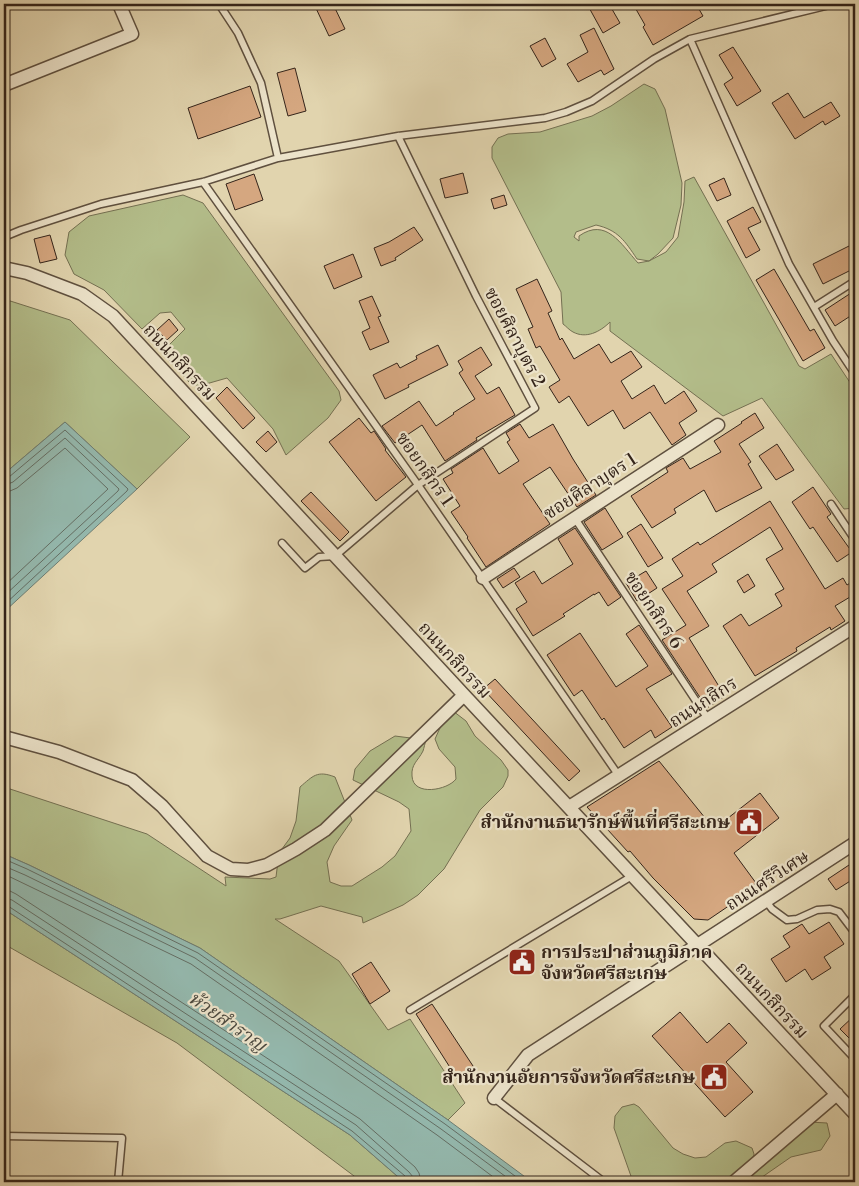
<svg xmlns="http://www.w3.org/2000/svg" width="859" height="1186" font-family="'Libre Bodoni','Noto Serif Thai',serif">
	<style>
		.green { fill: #b3bd8a; stroke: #747052; fill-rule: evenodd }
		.water { fill: #94b8ad; stroke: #6e7d72 }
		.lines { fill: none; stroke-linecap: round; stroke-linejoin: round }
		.shore { stroke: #646e64; stroke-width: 1 }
		.building { fill: #d5a780; stroke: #34241a }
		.service-casing { stroke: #5f503f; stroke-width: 9 }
		.minor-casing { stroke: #5f503f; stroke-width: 15 }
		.service { stroke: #ece3ca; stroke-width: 6 }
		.minor { stroke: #ece3ca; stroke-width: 12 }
		.labels { text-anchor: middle; stroke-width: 4.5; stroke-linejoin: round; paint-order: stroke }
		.street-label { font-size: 18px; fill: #34241a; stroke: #ece3ca }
		.poi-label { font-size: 18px; font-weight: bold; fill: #34241a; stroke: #ece3ca; text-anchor: end }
		.water-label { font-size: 19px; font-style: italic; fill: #4c493f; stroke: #ece3ca }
	</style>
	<rect width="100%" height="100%" fill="#e1d4ae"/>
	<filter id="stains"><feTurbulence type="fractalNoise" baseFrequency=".004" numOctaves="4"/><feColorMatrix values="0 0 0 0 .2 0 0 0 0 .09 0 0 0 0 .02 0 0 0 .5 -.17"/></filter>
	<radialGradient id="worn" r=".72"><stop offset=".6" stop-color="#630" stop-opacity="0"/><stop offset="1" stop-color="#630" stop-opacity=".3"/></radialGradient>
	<!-- green -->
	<path class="green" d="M644,84L655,89L665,109L682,183L681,205L673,238L658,254L649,261L666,252L678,237L684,202L685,181L694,177L799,366L805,369L831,354L855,390V508L844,509L762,398L723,416L610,331V322C600,332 586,339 573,332C569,330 566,326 563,324L561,292L492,158V147L498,138L508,134L540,132L592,116L611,106ZM596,225C618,230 625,241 637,259L649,261L638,263C621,244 606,217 579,236V241L574,237L576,232Z
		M183,195L203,203L339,391L341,400L328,418L286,455L273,429L227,378L199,386L189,382L162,352L185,329L171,312L160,313L142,329L104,290L74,274L65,255L69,232L89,216Z
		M4,299L70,320L190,437L137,489L65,422L4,474Z
		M453,711L466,721L475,736L501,760L508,770V776L503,787L480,810L444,869L418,895L403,905L363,923L362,917L321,906L280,919H275L339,961L388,1030L410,1019L465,1103L448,1120L200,948L29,865L4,854V787L147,834L226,886L225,877L270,879L276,877L279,853L290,838L296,821L300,787C313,776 317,770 335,777L352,820L334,846L327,862L330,882L341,886H352L382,867L395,856L411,831L409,809L399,802L353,780L355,769L370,751L395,736L426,740C425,743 424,748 423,751C418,761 411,764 412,776C413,797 448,790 456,779L455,767L439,749L435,739L444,719Z
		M4,909L350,1135L404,1182H362L177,1043L4,944Z
		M634,1104L639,1107L673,1148L683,1154L695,1158L706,1157L725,1143L736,1141L752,1148L754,1154L753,1160L809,1122L827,1123L830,1136L821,1150L791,1157L755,1182H635L632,1179L614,1128L615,1116L622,1107Z"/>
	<!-- water -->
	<path class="water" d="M65,422L137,489L4,612V474Z
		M4,854L29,865L200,948L448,1120L532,1182H404L350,1135L4,909Z"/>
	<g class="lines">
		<!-- shore -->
		<path class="shore" d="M4,478L9,477L65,430L128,489L127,491L4,605
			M4,484H8L13,482L65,438L119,489L118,491L4,596
			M4,492L10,491L17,488L65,448L108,489L4,586
			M4,859L27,869L198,953L445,1124L523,1182
			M4,866L25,875L195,958L441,1129L513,1182
			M4,874L191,964L437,1135L500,1182
			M4,891H10L16,894L360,1119L415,1167L419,1173L421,1182
			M4,898L12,900L356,1125L409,1172L413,1177V1182
			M4,905L8,906L352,1131L405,1176L407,1182"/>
	</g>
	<!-- building -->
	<path class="building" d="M314,4H333L345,29L329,36Z
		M587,4H609L620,23L603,33Z
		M633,4H696L703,16L653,45L643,27L645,25Z
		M594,28L614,69L604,75L601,70L578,82L567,64L588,52L580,35Z
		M545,38L556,59L542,67L530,46Z
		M733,47L761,91L737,106L724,84L733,78L719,55Z
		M295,68L306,111L288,116L277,73Z
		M250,86L261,117L198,139L188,108Z
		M788,93L804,118L831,102L840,116L825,125L823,121L795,139L772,103Z
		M463,173L468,193L445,198L440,179Z
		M254,174L263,200L235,210L226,184Z
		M724,178L731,195L717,201L709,185Z
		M504,195L507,205L494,209L491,199Z
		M753,207L761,222L748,228L760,250L746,258L727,221Z
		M414,227L423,240L395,258L396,260L381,266L374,248L389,242Z
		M50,235L57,259L40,263L34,239Z
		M849,246L855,258V268L823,284L813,264Z
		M353,254L362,277L334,289L324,266Z
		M774,269L810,331L814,329L825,348L803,361L756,280Z
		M537,279L552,311L548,313L560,340L562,338L574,359L599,344L611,363L631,351L642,367L621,381L632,399L654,385L665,404L684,391L697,411L679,423L686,435L672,445L650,412L624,429L613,410L588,426L569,396L559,403L549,387L560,380L540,346L536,348L528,329L533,327L516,289Z
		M851,293L855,299V313L835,326L825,310Z
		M372,296L381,316L378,317L389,342L370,350L362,332L370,328L359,301Z
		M169,319L178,330L167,340L157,330Z
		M438,345L448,365L408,385L409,387L385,399L373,375L397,363L400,368L417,359L416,356Z
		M481,347L492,365L475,376L487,394L499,387L515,415L476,438L477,440L445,461L422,425L395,443L382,426L419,401L436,426L454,414L453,413L475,399L459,373L463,370L458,361Z
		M227,387L255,418L243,429L216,398Z
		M755,413L764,428L739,444L751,462L748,464L762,488L716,512L704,490L674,509L676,513L652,528L631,496L668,472L666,468L683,458L690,469L721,452L714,441L742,423L741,422Z
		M359,418L371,433L374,431L386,449L385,450L406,477L376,501L329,442Z
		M520,424L529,438L553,424L573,459L596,495L577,507L550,467L523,484L550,524L486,567L467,538L468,537L451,512L460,506L443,479L453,473L451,469L483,448L499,474L519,461L507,442L510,440L506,433Z
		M268,431L277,442L266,452L256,442Z
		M777,444L794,470L776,480L759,456Z
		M813,487L831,514L827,517L852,552L837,562L813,527L810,529L792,502Z
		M311,492L349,532L340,541L301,501Z
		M770,501L825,589L843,578L847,585L855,580V594L835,606L845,621L831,630L830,627L796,648L797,651L755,676L723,626L741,614L749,626L782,606L775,594L784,589L766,559L783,549L770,527L712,564L717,572L687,591L709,626L689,638L725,696L707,708L662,640L686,625L662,589L683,576L672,559L698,542L700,545Z
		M605,508L623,537L602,550L584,522Z
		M641,524L663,558L648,567L627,533Z
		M575,528L621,597L608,606L599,592L594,595V594L563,614L565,616L533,636L516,609L527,602L515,583L534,571L542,584L573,564L558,539Z
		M514,568L520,577L503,588L497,579Z
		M646,571L657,588L637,601L626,583Z
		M748,574L755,586L744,593L737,581Z
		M639,625L672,674L646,689L672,727L655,738L651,730L624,748L604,718L602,720L582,690L574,696L547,655L580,633L616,687L648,666L626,634Z
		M495,679L580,771L569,781L483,689Z
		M659,761L714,829L760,793L779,818L734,853L756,883L735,898L736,901L708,920L694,919L653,878L630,851L628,852L587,807Z
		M855,861V878L836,890L828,879Z
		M829,922L844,944L824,957L831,968L812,980L805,969L786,982L771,959L790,947L783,936L802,924L809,934Z
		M371,962L390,991L370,1004L352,974Z
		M432,1004L475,1069L458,1080L416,1014Z
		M680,1012L707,1043L729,1023L747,1043L726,1062L753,1092L725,1117L652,1036Z
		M855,1015V1044L840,1029Z"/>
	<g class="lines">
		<defs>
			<path id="service" d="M219,4L238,33L261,83L278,158
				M690,39L789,264L833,341L855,374
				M203,182L418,485L619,776
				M4,237L21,230L101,204L203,182L278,158L398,136L545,118L566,112L592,101L654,59L690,39L834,4
				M814,307L855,281
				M831,504L855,540
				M574,517L708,719
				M282,543L305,568L319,557L335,556L418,485L535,408L476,296L398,136
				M766,901L772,909L787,920L797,919L817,910L830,909L839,912L855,933
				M855,995L824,1026L855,1059
				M410,1010L632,876
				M494,1098L604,1182
				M4,1136L122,1138L118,1182"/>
			<path id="minor" d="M4,85L132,34L119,4
				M4,268L27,273L82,294L113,316L464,695L855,1114
				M483,578L718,425
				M4,737L59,752L132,780L162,806L207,856L231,869L248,870L267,865L296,849L325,830L464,695
				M569,807L855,626
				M494,1098L528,1055L855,843
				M734,1182L837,1094"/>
		</defs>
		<!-- service casing -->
		<use href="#service" class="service-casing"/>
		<!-- minor casing -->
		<use href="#minor" class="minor-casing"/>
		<!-- service -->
		<use href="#service" class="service"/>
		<!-- minor -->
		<use href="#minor" class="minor"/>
	</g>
	<!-- icons -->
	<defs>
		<symbol id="civic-square" viewBox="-11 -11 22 22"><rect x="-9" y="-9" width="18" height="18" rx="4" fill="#8f2418" stroke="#ece3ca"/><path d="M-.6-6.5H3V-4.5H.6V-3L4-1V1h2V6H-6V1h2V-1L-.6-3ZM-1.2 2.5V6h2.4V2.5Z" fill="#fff"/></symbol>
	</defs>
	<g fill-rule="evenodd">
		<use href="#civic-square" x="733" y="806" width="32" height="32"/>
		<use href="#civic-square" x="506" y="946" width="32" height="32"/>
		<use href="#civic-square" x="698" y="1061" width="32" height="32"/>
	</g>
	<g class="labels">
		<!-- street labels -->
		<g class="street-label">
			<text transform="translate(515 337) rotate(62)" y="6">ซอยศิลาบุตร 2</text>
			<text transform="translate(180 362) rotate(47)" y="6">ถนนกสิกรรม</text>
			<text transform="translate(425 469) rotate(55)" y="6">ซอยกสิกร 1</text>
			<text transform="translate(590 486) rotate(-33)" y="6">ซอยศิลาบุตร 1</text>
			<text transform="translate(654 610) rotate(56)" y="6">ซอยกสิกร 6</text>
			<text transform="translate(455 660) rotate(47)" y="6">ถนนกสิกรรม</text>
			<text transform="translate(703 702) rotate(-33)" y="6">ถนนกสิกร</text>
			<text transform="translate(767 880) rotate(-33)" y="6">ถนนศรีวิเศษ</text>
			<text transform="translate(772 1000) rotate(47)" y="6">ถนนกสิกรรม</text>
		</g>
		<!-- poi labels -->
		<g class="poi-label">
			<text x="730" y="828">สำนักงานธนารักษ์พื้นที่ศรีสะเกษ</text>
			<text x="541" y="958" text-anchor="start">การประปาส่วนภูมิภาค<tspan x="541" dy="21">จังหวัดศรีสะเกษ</tspan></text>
			<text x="695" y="1083">สำนักงานอัยการจังหวัดศรีสะเกษ</text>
		</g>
		<!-- water labels -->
		<g class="water-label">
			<text transform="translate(228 1021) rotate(35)" y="7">ห้วยสำราญ</text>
		</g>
	</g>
	<!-- margin -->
	<rect width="859" height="1186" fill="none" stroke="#e1d4ae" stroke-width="20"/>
	<rect x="5" y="5" width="849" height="1176" fill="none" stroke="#34241a" stroke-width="2.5"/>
	<rect x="10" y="10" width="839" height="1166" fill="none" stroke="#34241a"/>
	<rect width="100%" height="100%" filter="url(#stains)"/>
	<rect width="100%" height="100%" fill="url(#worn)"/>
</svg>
